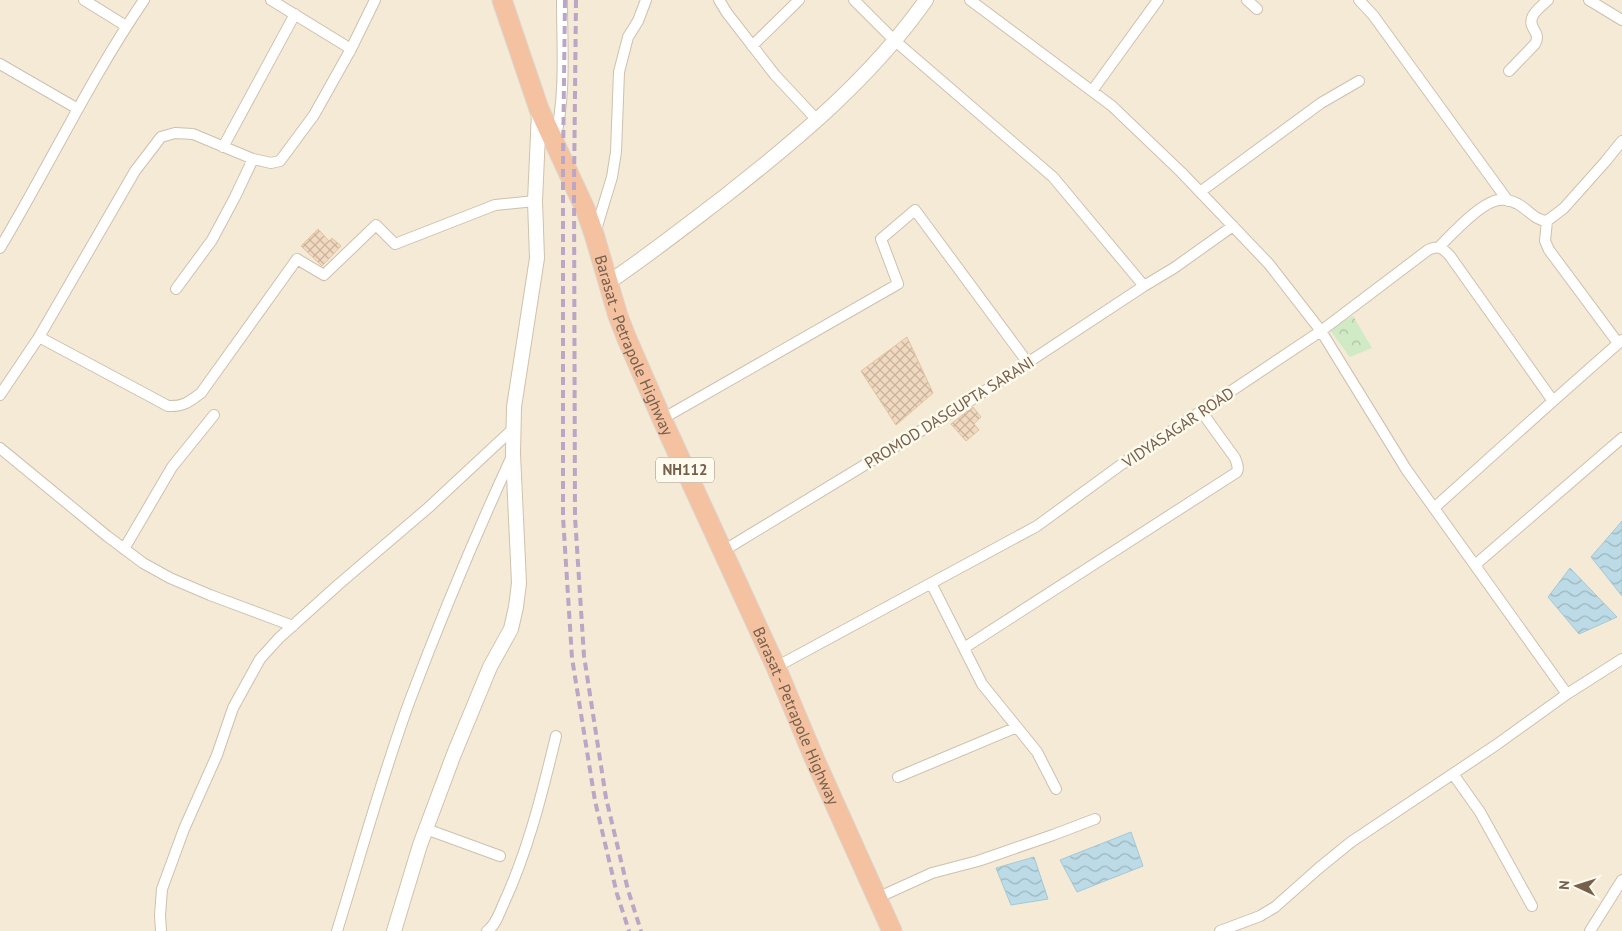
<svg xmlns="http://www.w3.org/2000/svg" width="1622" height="931" font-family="'PT Sans',sans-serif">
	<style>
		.residential { fill: #f4ead6 }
		.park { fill: url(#park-crowns) }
		.water { fill: url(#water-waves); stroke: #a3c9d7 }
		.building { fill: url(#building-cross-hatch); stroke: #e3c2a1 }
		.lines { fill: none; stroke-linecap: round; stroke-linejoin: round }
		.street-casing { stroke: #cec0ae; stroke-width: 12 }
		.secondary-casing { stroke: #d1c1ab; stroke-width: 16 }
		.highway-casing { stroke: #dbd6d0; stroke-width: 21 }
		.street { stroke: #fff; stroke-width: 10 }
		.secondary { stroke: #fff; stroke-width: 14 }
		.highway { stroke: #f4c1a1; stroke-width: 19 }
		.rail { stroke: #bba6c6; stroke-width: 4; stroke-dasharray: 8 5; stroke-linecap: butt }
		.labels { text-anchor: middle; stroke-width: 5; stroke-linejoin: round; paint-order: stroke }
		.shield { fill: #fffaee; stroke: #9f8e7d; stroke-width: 1 }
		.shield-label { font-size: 15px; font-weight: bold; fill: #76604c }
		.street-label { font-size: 16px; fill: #76604c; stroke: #fffaee }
	</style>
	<defs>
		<pattern id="park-crowns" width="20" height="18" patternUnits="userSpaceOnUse" patternTransform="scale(1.25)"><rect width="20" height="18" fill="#d0eac6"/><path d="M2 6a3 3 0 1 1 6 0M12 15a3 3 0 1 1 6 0" fill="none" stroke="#adc1a3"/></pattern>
		<pattern id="water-waves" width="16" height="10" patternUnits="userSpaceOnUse" patternTransform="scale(1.25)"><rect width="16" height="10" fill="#bcdbe6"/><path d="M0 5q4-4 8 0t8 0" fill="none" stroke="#9db5bd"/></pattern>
		<pattern id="building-cross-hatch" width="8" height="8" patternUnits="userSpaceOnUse" patternTransform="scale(1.25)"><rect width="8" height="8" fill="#f1d9c0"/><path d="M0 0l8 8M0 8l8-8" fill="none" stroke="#c8b39e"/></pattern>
	</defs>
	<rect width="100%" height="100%" fill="#fcf7e8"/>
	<!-- residential -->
	<path class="residential" d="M0,0H1622V931H0Z"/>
	<!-- park -->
	<path class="park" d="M1353,316L1372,348L1350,357L1329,329Z"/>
	<!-- water -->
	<path class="water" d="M1622,521V596L1591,557Z
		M1570,568L1617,617L1579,634L1548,597Z
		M1131,832L1143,866L1077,892L1060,860Z
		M1034,857L1048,899L1011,905L996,868Z"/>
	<!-- building -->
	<path class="building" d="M318,229L329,241L332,238L341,246L322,266L301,246Z
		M907,337L933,393L896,425L861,371Z
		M973,407L981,417L974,424L979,430L966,441L951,424Z"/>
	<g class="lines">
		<defs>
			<path id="street" d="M84,0L126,26
				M271,0L351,49
				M719,0L727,13L775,75L817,120
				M854,0L894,40L1053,177L1144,286
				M970,0L1112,106L1181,172L1269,264L1321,331L1406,469L1567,694L1496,745L1351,842L1319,868L1275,907L1260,916L1220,931
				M1247,0L1257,9
				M1359,0L1373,15L1508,201
				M1589,0L1622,20
				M752,46L799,0
				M0,64L78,109
				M1509,71L1535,44C1542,32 1528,29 1532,18C1534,11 1543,5 1548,0
				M1092,91L1158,0
				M555,140C566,95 562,46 562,0
				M223,147L295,14
				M1200,192L1321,103L1359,81
				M1547,221L1545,241L1549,250L1618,343
				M595,233L612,177L616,152L619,72L628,37L638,21L646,0
				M1439,247C1452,234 1481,202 1499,200C1505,199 1513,201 1518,204C1529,210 1534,220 1547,221L1564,208L1605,162L1622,141
				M0,248C49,166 90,79 144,0
				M176,289L212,240L235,197L253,159
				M39,337L168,406C183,407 189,402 201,393L297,259L324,275L376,225L395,244L495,205L535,201
				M0,395L39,337L135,171L161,137L175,133L193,134L253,159L271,163L280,161L314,115L351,49L375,0
				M1553,401L1622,340
				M662,419L898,284L881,239L915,210L1028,363
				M0,448L107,536L143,563L170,578L210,595L293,626
				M124,549L172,467L214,415
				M723,551L965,404L1144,286L1174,268L1233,226
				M1475,565L1622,438
				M931,583L982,684L1037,752L1056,789
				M964,648L1237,472C1239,467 1237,463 1235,458L1201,411
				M776,667L1037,526L1122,464L1321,331L1428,250C1438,245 1443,248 1450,256L1553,401L1434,508
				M1567,694L1622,659
				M1453,774L1480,812L1532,906
				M898,777L1017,727
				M426,829L500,856
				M877,898L932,873L978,861L1053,835L1095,819
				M161,931L160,915L162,889L184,829L217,755L233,708L260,659L279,638L339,584L428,508L513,429
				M337,931C361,854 382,776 410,700C441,618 475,536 512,456
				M487,931C495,926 499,914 503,905C528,851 542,794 556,736
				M1590,931L1622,880"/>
			<path id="secondary" d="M609,282C649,255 687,225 725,196C799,138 872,77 926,0
				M394,931L420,845L454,754L490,667L511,629L516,607L519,583L513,454L514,407L537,258L535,201L539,112"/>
			<g id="highway">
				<path id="s1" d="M502,0L539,109L586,211L594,234L618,316L627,339L662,419L776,667L815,760L892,931"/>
			</g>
		</defs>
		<!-- street casing -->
		<use href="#street" class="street-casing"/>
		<!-- secondary casing -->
		<use href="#secondary" class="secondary-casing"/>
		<!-- highway casing -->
		<use href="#highway" class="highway-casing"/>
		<!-- street -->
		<use href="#street" class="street"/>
		<!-- secondary -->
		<use href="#secondary" class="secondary"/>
		<!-- highway -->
		<use href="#highway" class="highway"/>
		<!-- rail -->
		<path class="rail" d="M565,0L563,162V517L572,658L595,801L617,894L629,931
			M576,0L574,186L575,517L584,656L606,798L628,890L641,931"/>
	</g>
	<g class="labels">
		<!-- shield labels -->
		<rect class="shield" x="656" y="457.5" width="58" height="25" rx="4"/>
		<g class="shield-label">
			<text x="685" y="475">NH112</text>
		</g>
		<!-- street labels -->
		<g class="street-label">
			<text dy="6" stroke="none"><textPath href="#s1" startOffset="370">Barasat - Petrapole Highway</textPath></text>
			<text transform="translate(949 412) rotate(-32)" y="6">PROMOD DASGUPTA SARANI</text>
			<text transform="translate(1178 427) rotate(-34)" y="6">VIDYASAGAR ROAD</text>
			<text dy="6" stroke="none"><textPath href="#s1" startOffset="775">Barasat - Petrapole Highway</textPath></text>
		</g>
	</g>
	<!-- north arrow -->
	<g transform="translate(1577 886) rotate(274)" stroke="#fffaee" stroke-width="4" paint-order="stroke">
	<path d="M0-4L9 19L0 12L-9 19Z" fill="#76604c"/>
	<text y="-8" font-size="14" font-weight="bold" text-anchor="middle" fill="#76604c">N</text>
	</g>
</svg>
